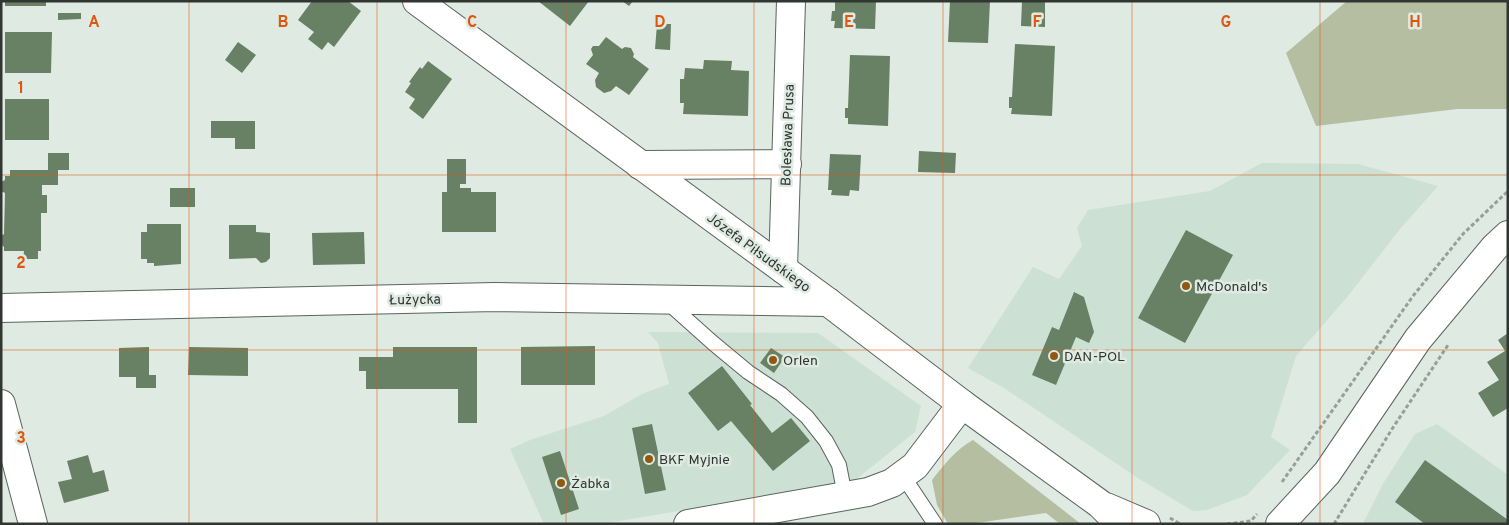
<svg xmlns="http://www.w3.org/2000/svg" width="1509" height="525" font-family="Overpass,sans-serif">
	<style>
		.built { fill: #cde0d4 }
		.green { fill: #b5bea1 }
		.building { fill: #688063 }
		.lines { fill: none; stroke-linecap: round; stroke-linejoin: round }
		.service-casing { stroke: #5a645e; stroke-width: 16 }
		.minor-casing { stroke: #5a645e; stroke-width: 30 }
		.tertiary-casing { stroke: #5a645e; stroke-width: 30 }
		.path { stroke: #969f99; stroke-width: 3; stroke-dasharray: 4 2.5; stroke-linecap: butt }
		.service { stroke: #fff; stroke-width: 14 }
		.minor { stroke: #fff; stroke-width: 28 }
		.tertiary { stroke: #fff; stroke-width: 28 }
		.grid { fill: none; stroke: #df570e; stroke-width: 1; stroke-opacity: 0.55 }
		.poi-dot { fill: #915812; stroke: #deeae2; stroke-width: 2 }
		.labels { text-anchor: middle; stroke-width: 5; stroke-linejoin: round; paint-order: stroke }
		.street-label { font-size: 14px; fill: #313633; stroke: #deeae2 }
		.poi-label { font-size: 14px; fill: #313633; stroke: #deeae2; text-anchor: start }
		.grid-label { font-size: 16px; text-anchor: middle; font-weight: bold; fill: #df570e; stroke: #deeae2; stroke-width: 5; stroke-linejoin: round; paint-order: stroke }
	</style>
	<rect width="100%" height="100%" fill="#deeae2"/>
	<!-- built -->
	<path class="built" d="M1262,163L1358,164L1438,186L1400,229L1348,296L1296,356L1271,437L1290,450L1247,495L1207,510L1193,511L1141,480L1004,388L968,368L1033,267L1059,279L1082,246L1077,228L1088,210L1210,191Z
		M648,332L818,333L921,406L915,432L854,481L602,524H544L510,449L530,440L604,416L642,394L669,384L658,343Z
		M1437,424L1508,475V524H1363L1384,482L1415,434Z"/>
	<!-- green -->
	<path class="green" d="M1347,1H1508V109H1457L1316,126L1286,53Z
		M973,440L1081,524H1060L1046,513L970,524H948L937,505L932,480C944,465 956,449 973,440Z"/>
	<!-- building -->
	<path class="building" d="M5,1H46V6H5Z
		M312,1H348L361,11L334,47L328,42L322,50L308,39L314,32L298,20Z
		M538,1H589L570,26Z
		M622,1H633L629,6Z
		M835,1H876L875,29L834,28L835,21H831L832,11H835Z
		M950,1H990L988,43L948,42Z
		M1022,1H1045V27L1021,26Z
		M58,13H81V19L58,20Z
		M657,24H671L670,50L655,49Z
		M5,32H52L51,73H5Z
		M606,37L622,49L625,47L631,48L634,54L633,57L649,69L629,95L616,86L611,91L604,93L596,87L595,80L599,73L586,64L593,55L591,49L593,46H599Z
		M238,42L256,55L242,73L225,60Z
		M1015,44L1055,46L1052,116L1011,114L1012,108H1009V97H1012Z
		M850,55L890,56L888,126L848,124V118H845V108H848Z
		M704,60L732,61L731,70L749,71L748,116L683,114L684,103H680V79H684L685,68L703,69Z
		M428,61L452,79L423,119L409,108L415,99L405,92L411,83L409,82L420,67L422,69Z
		M5,99H49V140H5Z
		M211,121H255V149H235V138H211Z
		M919,151L956,153L955,173L918,172Z
		M48,153H69V170H58V185H42V195H47V213H41V251H38V259H23L24,251H4V247L1,244V236L4,234L5,193L1,191V182L5,180V176H10V170H48Z
		M830,154L861,155L859,191L850,190L849,196L831,195L832,190H828Z
		M447,159H466V184H460V188H471V192H496V232H442V192H447Z
		M170,188H195V207H170Z
		M147,224H181V264L154,266V263H147V259H141V232H147Z
		M229,225H256V232L270,233V258L266,262L261,263L256,258L229,259Z
		M1186,230L1233,255L1185,343L1138,318Z
		M364,232L365,264L313,265L312,233Z
		M1074,292L1084,297L1094,332L1089,343L1076,337L1056,385L1032,375L1052,327L1059,330Z
		M1508,333V408L1493,417L1478,393L1499,380L1487,362L1505,351L1498,340Z
		M595,346V385H521V347Z
		M149,347V375H156V388H136V377H119V348Z
		M189,347L248,348V376L188,375Z
		M393,347H477V423H458V389H366V371H359V357H393Z
		M771,348L785,357L774,373L760,363Z
		M722,366L752,404L750,405L772,433L791,418L810,441L773,471L731,421L718,431L688,393Z
		M652,424L666,490L645,494L632,428Z
		M560,451L579,509L561,515L542,457Z
		M88,455L93,473L104,470L109,491L64,503L58,482L72,479L67,461Z
		M1425,460L1508,520V524H1425L1395,502Z"/>
	<g class="lines">
		<defs>
			<path id="service" d="M666,301L713,343L748,372L781,394L807,417L826,441L839,465L845,496
				M903,476L935,524"/>
			<path id="minor" d="M640,165L787,164
				M783,269L791,1
				M1,308L495,297L828,302
				M1,404L33,524
				M688,524L868,492L892,483L915,466L962,404"/>
			<path id="tertiary" d="M417,1L828,302L962,404L1100,504L1120,524
				M1106,507L1146,524
				M1280,524L1327,473L1418,339L1495,247L1508,235"/>
		</defs>
		<!-- service casing -->
		<use href="#service" class="service-casing"/>
		<!-- minor casing -->
		<use href="#minor" class="minor-casing"/>
		<!-- tertiary casing -->
		<use href="#tertiary" class="tertiary-casing"/>
		<!-- path -->
		<path class="path" d="M1282,482L1413,296L1463,234L1508,191
			M1170,518L1180,524
			M1227,524L1251,521L1257,514
			M1334,524L1392,429L1448,345"/>
		<!-- service -->
		<use href="#service" class="service"/>
		<!-- minor -->
		<use href="#minor" class="minor"/>
		<!-- tertiary -->
		<use href="#tertiary" class="tertiary"/>
	</g>
	<!-- grid -->
	<path class="grid" d="M189,1V524M377,1V524M566,1V524M754,1V524M943,1V524M1132,1V524M1320,1V524M1,175H1508M1,350H1508"/>
	<!-- markers -->
	<g class="poi-dot">
		<circle cx="1186" cy="286" r="5"/>
		<circle cx="1054" cy="356" r="5"/>
		<circle cx="773" cy="360" r="5"/>
		<circle cx="649" cy="459" r="5"/>
		<circle cx="561" cy="483" r="5"/>
	</g>
	<g class="labels">
		<!-- street labels -->
		<g class="street-label">
			<text transform="translate(787 135) rotate(-88)" y="5">Bolesława Prusa</text>
			<text transform="translate(759 252) rotate(36)" y="5">Józefa Piłsudskiego</text>
			<text transform="translate(415 299) rotate(-1)" y="5">Łużycka</text>
		</g>
		<!-- poi labels -->
		<g class="poi-label">
			<text x="1196" y="291">McDonald's</text>
			<text x="1064" y="361">DAN-POL</text>
			<text x="783" y="365">Orlen</text>
			<text x="659" y="464">BKF Myjnie</text>
			<text x="571" y="488">Żabka</text>
		</g>
	</g>
	<g class="grid-label">
		<text x="94" y="27">A</text>
		<text x="283" y="27">B</text>
		<text x="472" y="27">C</text>
		<text x="660" y="27">D</text>
		<text x="849" y="27">E</text>
		<text x="1037" y="27">F</text>
		<text x="1226" y="27">G</text>
		<text x="1415" y="27">H</text>
		<text x="21" y="93">1</text>
		<text x="21" y="268">2</text>
		<text x="21" y="443">3</text>
	</g>
	<!-- border -->
	<rect width="1509" height="525" fill="none" stroke="#313633" stroke-width="5"/>
</svg>
